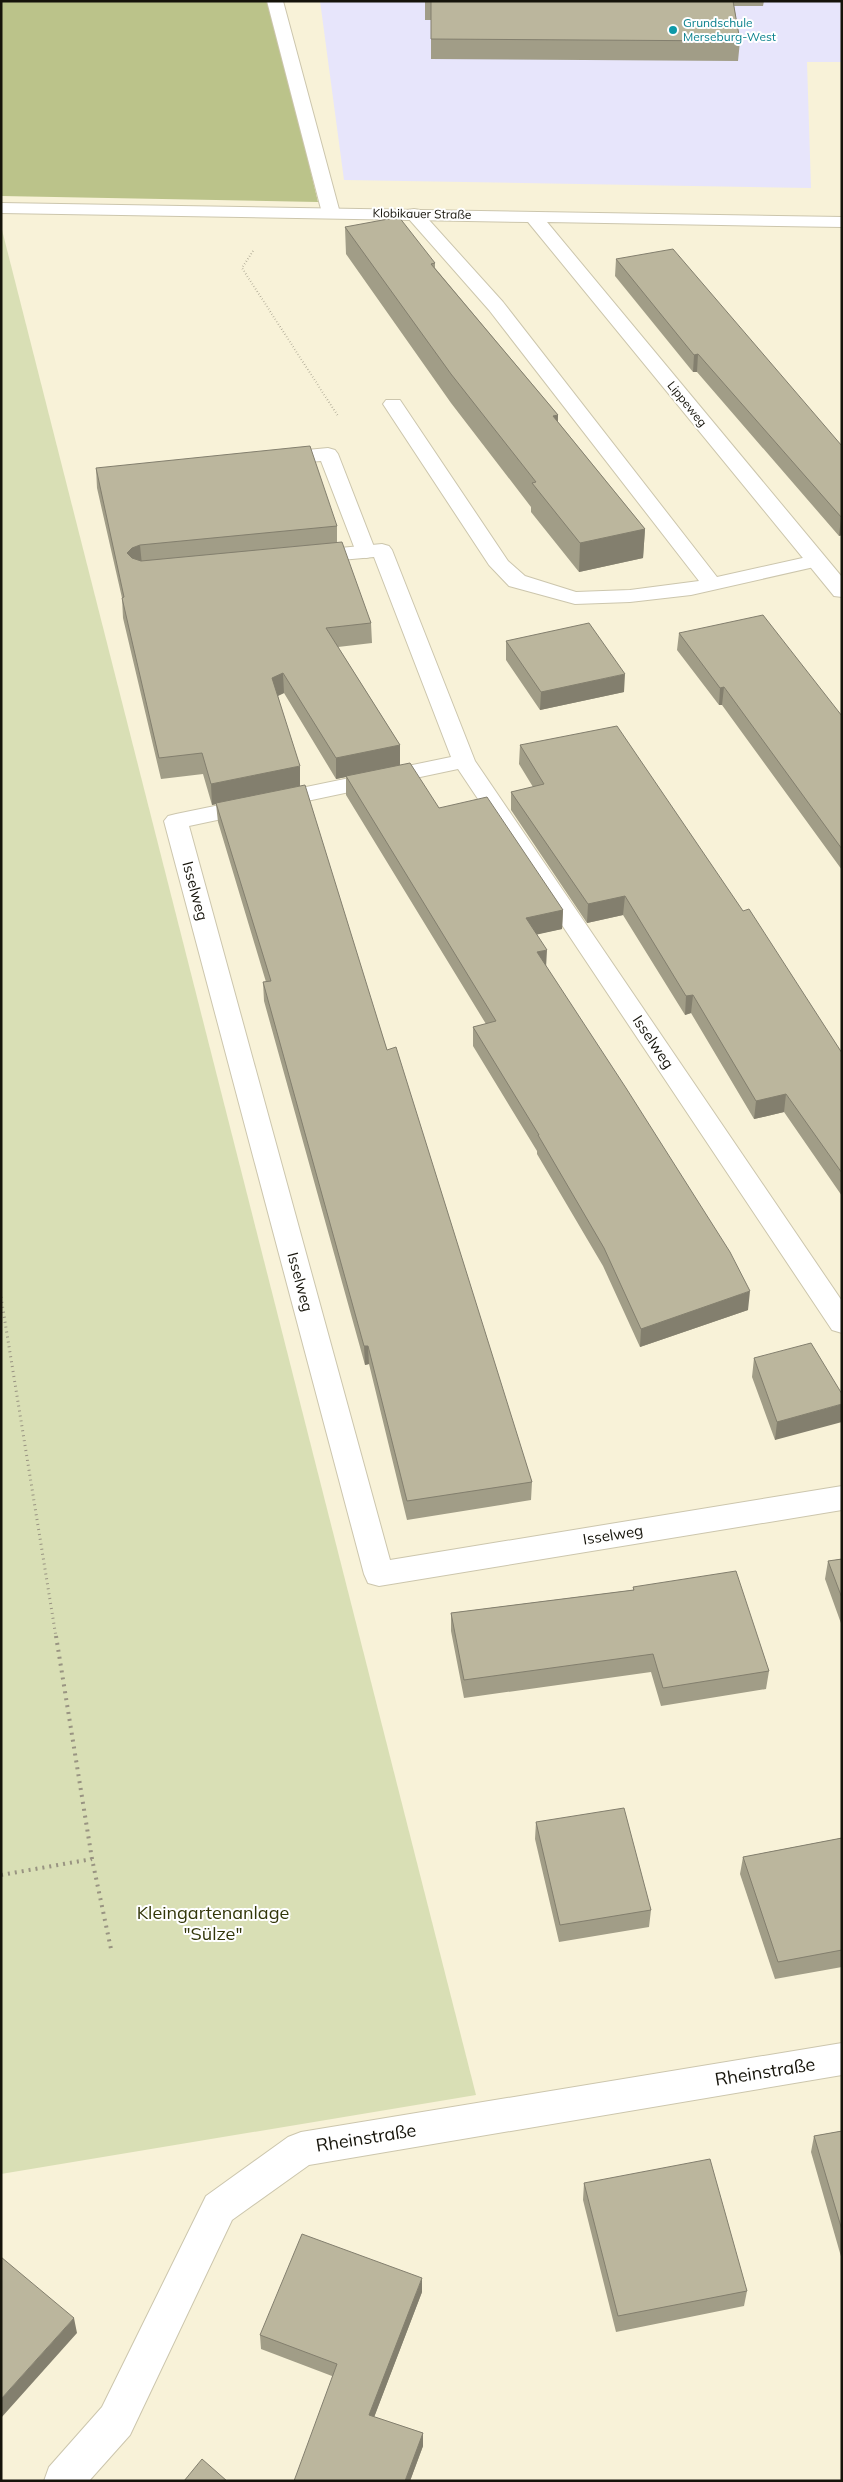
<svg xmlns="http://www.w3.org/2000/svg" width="843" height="2482" font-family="Mulish,sans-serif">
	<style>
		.education { fill: #e7e5fb }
		.green { fill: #d9dfb5 }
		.forest { fill: #bbc38a }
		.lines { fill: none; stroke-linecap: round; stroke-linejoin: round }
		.service-casing { stroke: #ccc6ad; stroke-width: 2 }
		.minor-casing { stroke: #ccc6ad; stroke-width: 2 }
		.path-far2 { stroke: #999482; stroke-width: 2; stroke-dasharray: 0.5 2.5; stroke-linecap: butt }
		.path-far1 { stroke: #999482; stroke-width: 3; stroke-dasharray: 1 4; stroke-linecap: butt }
		.path { stroke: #999482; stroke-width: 4; stroke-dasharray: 2 5; stroke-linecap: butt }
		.service { fill: #fff; fill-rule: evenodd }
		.minor { fill: #fff; fill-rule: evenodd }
		.wall { fill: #a19d87 }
		.shaded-wall { fill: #837f6e }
		.building { fill: #bbb69d; stroke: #837f6e }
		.culture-dot { fill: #0f9aa8; stroke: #fff; stroke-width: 2 }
		.labels { text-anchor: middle; stroke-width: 4; stroke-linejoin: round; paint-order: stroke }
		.far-culture-label { font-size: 12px; fill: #0d838f; stroke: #fff; text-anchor: start }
		.far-street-label { font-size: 12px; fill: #15130a; stroke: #fff }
		.street-label { font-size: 15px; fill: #15130a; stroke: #fff }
		.near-park-label { font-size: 18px; fill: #323609; stroke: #fff }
		.near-street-label { font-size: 18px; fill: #15130a; stroke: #fff }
	</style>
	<rect width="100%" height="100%" fill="#f8f2d8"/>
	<!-- education -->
	<path class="education" d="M320,1H842V62H807L811,188L344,180Z"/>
	<!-- green -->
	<path class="green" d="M1,226L476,2095L1,2174Z"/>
	<!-- forest -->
	<path class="forest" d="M1,1H270L318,202L1,196Z"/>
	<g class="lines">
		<defs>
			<path id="service" d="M267,1H283L340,213L337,217H325L322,213Z
				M414,209L420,210L503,302L717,577L816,555L823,557L827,561L823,565L691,595L630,602L575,604L509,586L489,565L383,404L386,400H400L508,561L525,576L576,592L630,590L699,581L489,310L408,218L405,214L408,210Z
				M328,448L335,450L338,454L376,552L373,556L366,558L359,556L356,552L321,461L275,465L268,463L265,459L268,455L275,453Z"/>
			<path id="minor" d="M1,203L842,217V227L547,222L842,577V597L834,596L528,222L1,213Z
				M382,544L389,546L392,550L475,761L842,1301V1333L832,1330L458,769L189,826L390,1560L842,1486V1510L379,1586L368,1583L364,1574L164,821L168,816L176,814L451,757L374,557L308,563L301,561L297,557L301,553L308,551Z
				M842,2043V2075L309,2165L232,2220L130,2435L89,2481H44L49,2467L102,2407L206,2196L288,2137L301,2132Z"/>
		</defs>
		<!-- service casing -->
		<use href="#service" class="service-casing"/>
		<!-- minor casing -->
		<use href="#minor" class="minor-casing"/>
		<!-- path-far2 -->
		<path class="path-far2" d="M253,251L242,268L338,416"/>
		<!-- path-far1 -->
		<path class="path-far1" d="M1,1297L56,1637"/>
		<!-- path -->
		<path class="path" d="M56,1636L92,1859L111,1949
			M1,1875L92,1859"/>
		<!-- service -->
		<use href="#service" class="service"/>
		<!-- minor -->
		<use href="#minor" class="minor"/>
	</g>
	<!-- wall -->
	<path class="wall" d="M425,1H764L763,6H734L740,41L738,61L431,59V20H425Z
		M345,227L435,263V268L558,415V422L645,529L643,558L579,572L531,512V507L451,403L346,254Z
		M616,259L842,446V535L839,536L697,372H693L615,276Z
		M96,468L337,526V542L371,623L372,643L338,647L400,745V765L439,808L563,910L562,929L537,934L546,967L748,1310L640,1347L603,1266L537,1154V1151L473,1046V1027L486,1024L346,795V777L336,779L284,693L278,696L300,786L387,1050L532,1482L531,1500L407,1520L369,1364L365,1365L264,1001L263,982H266L218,822L216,804L212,805L203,774L161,779L123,618L122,598L97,488Z
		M679,633L842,716V870L722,705H719L677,650Z
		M506,641L624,692L540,710L506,660Z
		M520,745L743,911L842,1053V1196L784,1112L754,1119L691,1013L685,1015L623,915L587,923L511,810V792L533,787L519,764Z
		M754,1358L842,1394L775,1440L752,1377Z
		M842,1559V1626L825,1579L828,1561Z
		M633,1587L769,1671L766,1689L661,1706L651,1672L464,1698L451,1631V1613L633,1590Z
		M536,1822L651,1910L649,1927L559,1942L535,1839Z
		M842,1838V1967L775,1979L740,1874L743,1857Z
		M842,2131V2260L811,2152L814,2136Z
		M584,2183L747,2291L744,2306L616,2332L583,2200Z
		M422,2292L374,2417L423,2433V2446L410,2481L332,2376L261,2349L260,2335Z"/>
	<!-- shaded-wall -->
	<path class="shaded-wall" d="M698,354L697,372H693L694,355Z
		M558,415L557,443L553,416Z
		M841,518L842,535L839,536Z
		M645,529L643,558L579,572L580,543Z
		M140,545L142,565L134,568L127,553L132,548Z
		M283,673L284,693L273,698L272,678Z
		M625,674L624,692L540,710L541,692Z
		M724,687L722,705H719L720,688Z
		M400,745V766L336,779V758Z
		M300,766V786L212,805L211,784Z
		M625,896L623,915L587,923L588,904Z
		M563,910L562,929L526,937V918Z
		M547,950L546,968L537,952Z
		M693,995L691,1013L685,1015L686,996Z
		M786,1094L784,1112L754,1119L756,1101Z
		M750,1291L748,1310L640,1347L641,1329Z
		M364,1346H368L369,1364L365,1365Z
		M842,1404V1422L775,1440L777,1422Z
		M422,2278V2292L370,2428L369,2415Z
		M74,2318L77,2333L1,2418V2399Z
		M423,2433V2446L410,2481H405Z"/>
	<!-- building -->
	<path class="building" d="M431,1H733L740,41L431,39Z
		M399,217L435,263L431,264L558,415L553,416L645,529L580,543L532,483L536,482L451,374L345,227Z
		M673,249L842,446V518L698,354L694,355L616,259Z
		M310,446L337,526L140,545L132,548L127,553L132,558L141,561L342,542L371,623L326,628L400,745L336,758L283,673L272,678L300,766L211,784L202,753L159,758L122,598L124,597L96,468Z
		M763,615L842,716V849L724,687L720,688L679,633Z
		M589,623L625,674L541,692L506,641Z
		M617,726L743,911L749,909L842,1053V1173L786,1094L756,1101L693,995L686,996L625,896L588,904L511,792L544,784L520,745Z
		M410,763L439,808L487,797L563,910L526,918L547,950L537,952L626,1088L730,1252L750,1291L641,1329L604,1248L538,1135H539L473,1027L496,1021L346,776Z
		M305,785L387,1050L396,1047L532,1482L407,1501L368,1346H364L263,982L271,981L216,803Z
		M811,1343L842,1394V1404L777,1422L754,1358Z
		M842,1559V1598L828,1561Z
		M736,1571L769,1671L663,1688L653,1654L464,1680L451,1613L634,1590L633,1587Z
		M624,1808L651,1910L560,1925L536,1822Z
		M842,1838V1950L778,1962L743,1857Z
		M842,2131V2230L814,2136Z
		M710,2159L747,2291L618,2316L584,2183Z
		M302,2234L422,2278L369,2415L423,2433L405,2481H294L337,2364L260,2335Z
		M1,2257L74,2318L1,2399Z
		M202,2459L227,2481H184Z"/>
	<!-- markers -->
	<circle class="culture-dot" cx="673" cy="30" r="5"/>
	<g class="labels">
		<!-- far-culture labels -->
		<g class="far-culture-label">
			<text x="683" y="27">Grundschule<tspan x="683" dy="14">Merseburg-West</tspan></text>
		</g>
		<!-- far-street labels -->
		<g class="far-street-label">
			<text transform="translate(422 214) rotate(1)" y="4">Klobikauer Straße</text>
			<text transform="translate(687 404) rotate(51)" y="4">Lippeweg</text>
		</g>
		<!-- street labels -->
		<g class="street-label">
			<text transform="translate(195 891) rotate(75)" y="5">Isselweg</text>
			<text transform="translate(653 1042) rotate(56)" y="5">Isselweg</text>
			<text transform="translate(300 1282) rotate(75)" y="5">Isselweg</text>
			<text transform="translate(613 1535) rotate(-9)" y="5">Isselweg</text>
		</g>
		<!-- near-park labels -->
		<g class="near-park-label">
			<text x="213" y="1919">Kleingartenanlage<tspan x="213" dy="21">"Sülze"</tspan></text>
		</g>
		<!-- near-street labels -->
		<g class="near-street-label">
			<text transform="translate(765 2072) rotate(-9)" y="6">Rheinstraße</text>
			<text transform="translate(366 2138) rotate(-9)" y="6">Rheinstraße</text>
		</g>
	</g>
	<!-- border -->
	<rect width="843" height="2482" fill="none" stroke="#15130a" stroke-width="5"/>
</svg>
